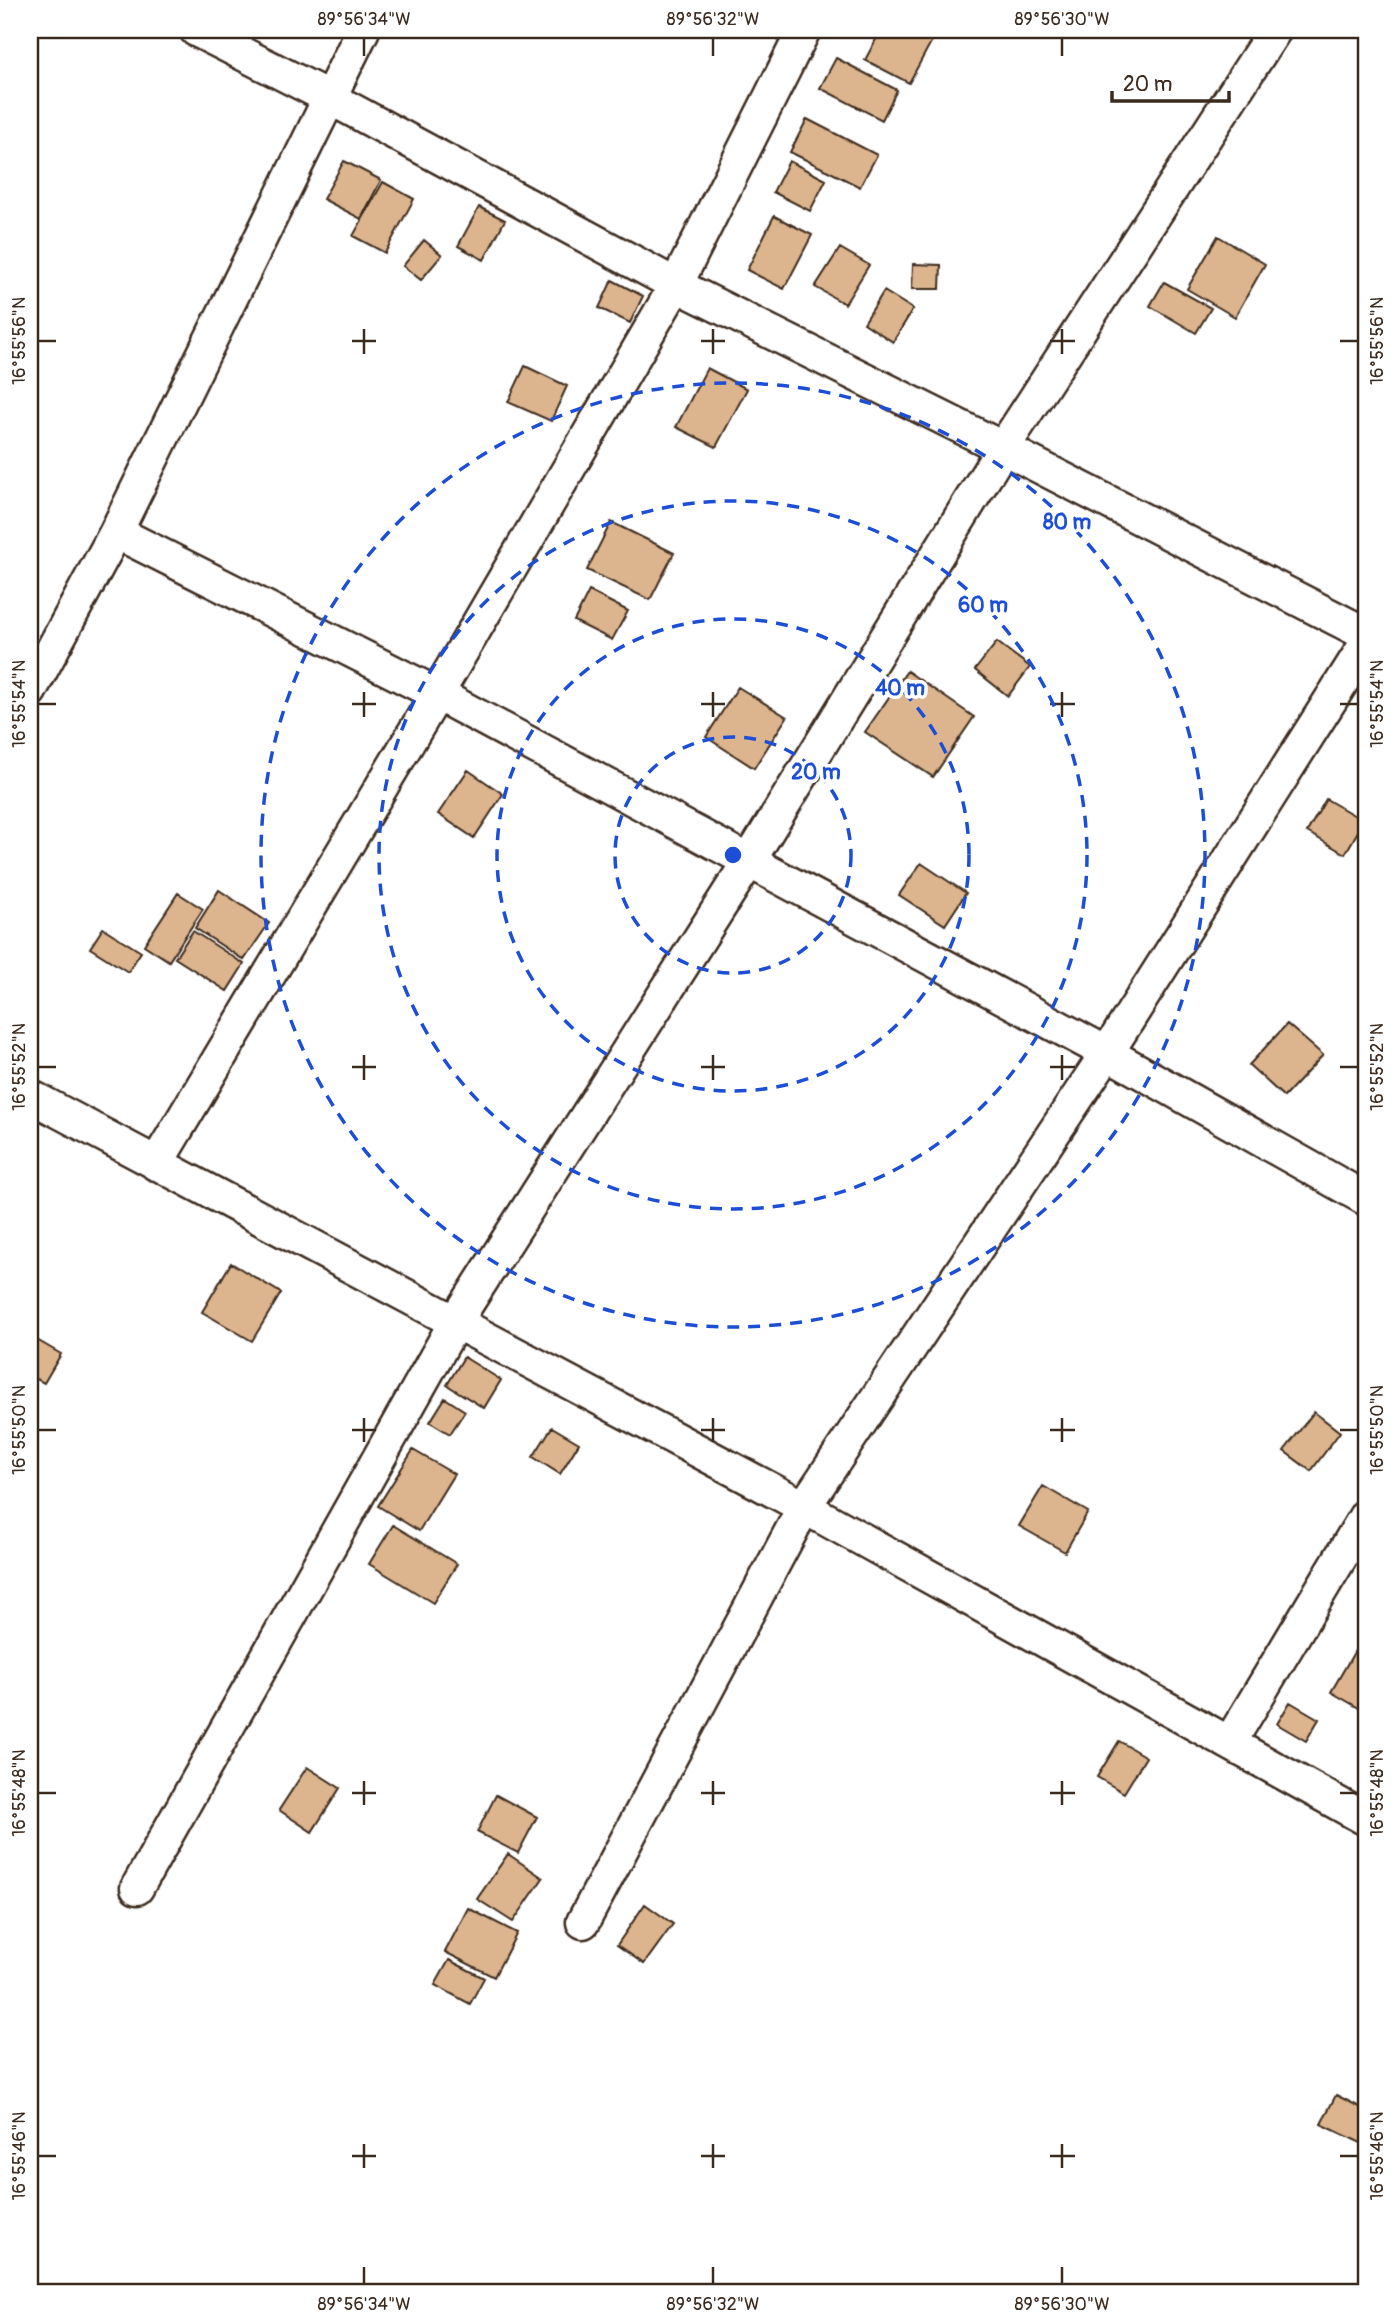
<svg xmlns="http://www.w3.org/2000/svg" width="1396" height="2323" font-family="Pangolin,sans-serif">
	<style>
		.building { fill: #dcb48d; stroke: #3b2a1e; stroke-width: 2 }
		.lines { fill: none; stroke-linecap: round; stroke-linejoin: round }
		.street-casing { stroke: #3b2a1e; stroke-width: 37 }
		.street { stroke: #fff; stroke-width: 32 }
		.ticks { fill: none; stroke: #3b2a1e; stroke-width: 2.5 }
		.ring { fill: none; stroke: #1d4ed8; stroke-width: 3.5; stroke-dasharray: 12 9 }
		.centre { fill: #1d4ed8; stroke: #fff; stroke-width: 3.5 }
		.ring-label { font-size: 21px; text-anchor: middle; font-weight: bold; fill: #1d4ed8; stroke: #fff; stroke-width: 7; stroke-linejoin: round; paint-order: stroke }
		.neatline { fill: none; stroke: #3b2a1e; stroke-width: 2.5 }
		.ticks-label { font-size: 18px; text-anchor: middle; fill: #3b2a1e }
	</style>
	<rect width="100%" height="100%" fill="#fff"/>
	<filter id="ink" filterUnits="userSpaceOnUse"><feTurbulence type="fractalNoise" baseFrequency=".0143" numOctaves="2"/><feDisplacementMap in="SourceGraphic" scale="14" xChannelSelector="R" yChannelSelector="G"/><feConvolveMatrix kernelMatrix="1 2 1 2 8 2 1 2 1" color-interpolation-filters="sRGB"/></filter>
	<g filter="url(#ink)">
		<!-- building -->
		<path class="building" d="M881,30H930L936,33L909,83L865,60Z
			M836,58L897,90L882,120L820,88Z
			M807,119L877,155L860,187L790,152Z
			M344,161L381,180L361,219L323,199Z
			M789,161L826,180L810,211L773,192Z
			M383,182L414,199L385,253L353,236Z
			M479,207L505,220L484,260L458,246Z
			M774,216L812,235L784,289L747,270Z
			M1218,236L1265,264L1235,317L1187,289Z
			M424,240L442,255L421,280L403,266Z
			M840,248L869,265L845,304L815,287Z
			M913,264L941,265L940,289H912Z
			M612,280L643,296L630,323L599,308Z
			M1164,282L1211,308L1196,333L1150,306Z
			M884,291L913,309L893,342L864,323Z
			M525,366L567,386L551,421L508,402Z
			M707,368L747,389L716,447L676,427Z
			M611,522L674,553L650,600L587,570Z
			M589,591L628,611L612,640L574,621Z
			M997,642L1030,667L1008,696L975,670Z
			M907,671L974,717L933,777L865,732Z
			M738,687L787,717L754,768L706,737Z
			M468,770L503,794L474,838L438,814Z
			M1326,799L1364,821L1345,854L1307,832Z
			M921,863L966,893L945,925L899,895Z
			M219,890L269,923L244,960L195,928Z
			M178,893L203,909L169,961L144,945Z
			M103,928L141,952L128,972L90,948Z
			M193,931L244,964L227,991L175,958Z
			M1287,1024L1323,1055L1284,1097L1249,1065Z
			M231,1263L281,1293L252,1341L202,1312Z
			M30,1336L61,1354L44,1383L30,1376Z
			M464,1357L501,1380L484,1408L447,1385Z
			M445,1398L465,1411L450,1434L430,1422Z
			M1314,1412L1340,1432L1311,1471L1284,1451Z
			M552,1427L579,1443L560,1474L533,1457Z
			M413,1450L454,1474L419,1531L378,1506Z
			M1043,1486L1088,1512L1065,1552L1019,1526Z
			M393,1525L457,1564L433,1603L369,1564Z
			M1356,1649L1366,1655V1712L1331,1692Z
			M1290,1702L1319,1719L1306,1741L1277,1724Z
			M1119,1741L1146,1757L1124,1793L1097,1777Z
			M307,1767L340,1788L312,1832L279,1810Z
			M496,1795L537,1817L518,1853L477,1832Z
			M508,1854L543,1878L513,1922L477,1899Z
			M645,1904L673,1924L644,1964L617,1945Z
			M468,1908L517,1933L494,1977L445,1952Z
			M449,1960L484,1978L470,2004L435,1985Z
			M1336,2095L1366,2110V2138L1363,2144L1321,2124Z"/>
		<g class="lines">
			<defs>
				<path id="street" d="M196,30L330,98L676,285L1003,448L1366,634
					M116,532L437,694L1107,1053L1366,1199
					M30,691L116,532L363,30
					M30,1096L804,1507L1366,1819
					M156,1164L437,694L676,285L804,30
					M1230,1742L1366,1515
					M137,1888L456,1321L749,861L1003,448L1275,30
					M583,1922L804,1507L1107,1053L1366,644"/>
			</defs>
			<!-- street casing -->
			<use href="#street" class="street-casing"/>
			<!-- street -->
			<use href="#street" class="street"/>
		</g>
	</g>
	<!-- ticks -->
	<path class="ticks" d="M364,38V56M713,38V56M1062,38V56M364,329V354M713,329V354M1062,329V354M38,341H56M352,341H376M701,341H725M1050,341H1075M1340,341H1358M364,692V717M713,692V717M1062,692V717M38,704H56M352,704H376M701,704H725M1050,704H1075M1340,704H1358M364,1055V1080M713,1055V1080M1062,1055V1080M38,1067H56M352,1067H376M701,1067H725M1050,1067H1075M1340,1067H1358M364,1418V1442M713,1418V1442M1062,1418V1442M38,1430H56M352,1430H376M701,1430H725M1050,1430H1075M1340,1430H1358M364,1781V1805M713,1781V1805M1062,1781V1805M38,1793H56M352,1793H376M701,1793H725M1050,1793H1075M1340,1793H1358M364,2144V2168M713,2144V2168M1062,2144V2168M38,2156H56M352,2156H376M701,2156H725M1050,2156H1075M1340,2156H1358M364,2267V2284M713,2267V2284M1062,2267V2284"/>
	<!-- distance rings -->
	<g class="ring">
		<circle cx="733" cy="855" r="118"/>
		<circle cx="733" cy="855" r="236"/>
		<circle cx="733" cy="855" r="354"/>
		<circle cx="733" cy="855" r="472"/>
	</g>
	<circle cx="733" cy="855" r="10" class="centre"/>
	<g class="ring-label">
		<text x="1067" y="529">80 m</text>
		<text x="983" y="612">60 m</text>
		<text x="900" y="695">40 m</text>
		<text x="816" y="779">20 m</text>
	</g>
	<!-- margin -->
	<rect width="1396" height="2323" fill="none" stroke="#fff" stroke-width="77"/>
	<!-- scale -->
	<path d="M1112 91v10h117v-10" fill="none" stroke="#3b2a1e" stroke-width="3.5"/>
	<text x="1123" y="91" font-size="21" fill="#3b2a1e" stroke="#ffffff" stroke-width="5" paint-order="stroke">20 m</text>
	<rect x="38" y="38" width="1320" height="2246" class="neatline"/>
	<g class="ticks-label">
		<text x="364" y="25">89°56'34"W</text>
		<text x="713" y="25">89°56'32"W</text>
		<text x="1062" y="25">89°56'30"W</text>
		<text transform="translate(19 341) rotate(-90)" y="6">16°55'56"N</text>
		<text transform="translate(1377 341) rotate(-90)" y="6">16°55'56"N</text>
		<text transform="translate(19 704) rotate(-90)" y="6">16°55'54"N</text>
		<text transform="translate(1377 704) rotate(-90)" y="6">16°55'54"N</text>
		<text transform="translate(19 1067) rotate(-90)" y="6">16°55'52"N</text>
		<text transform="translate(1377 1067) rotate(-90)" y="6">16°55'52"N</text>
		<text transform="translate(19 1430) rotate(-90)" y="6">16°55'50"N</text>
		<text transform="translate(1377 1430) rotate(-90)" y="6">16°55'50"N</text>
		<text transform="translate(19 1793) rotate(-90)" y="6">16°55'48"N</text>
		<text transform="translate(1377 1793) rotate(-90)" y="6">16°55'48"N</text>
		<text transform="translate(19 2156) rotate(-90)" y="6">16°55'46"N</text>
		<text transform="translate(1377 2156) rotate(-90)" y="6">16°55'46"N</text>
		<text x="364" y="2310">89°56'34"W</text>
		<text x="713" y="2310">89°56'32"W</text>
		<text x="1062" y="2310">89°56'30"W</text>
	</g>
</svg>
